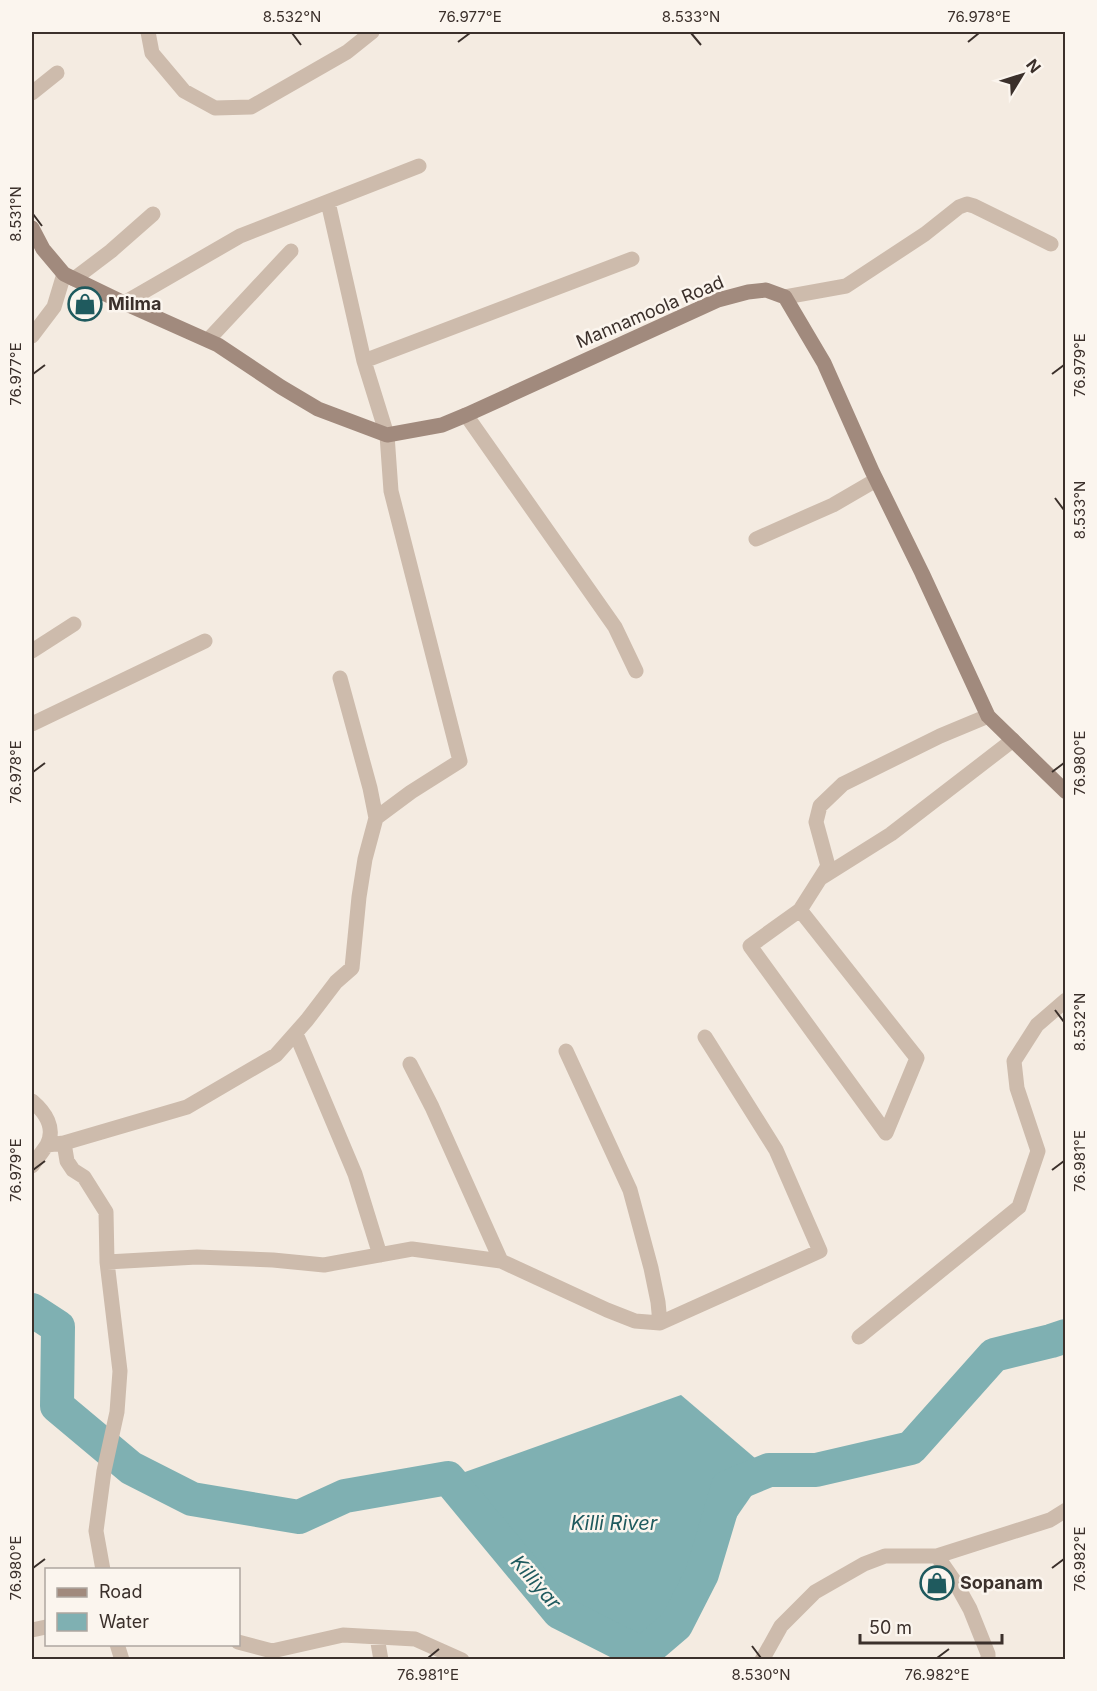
<svg xmlns="http://www.w3.org/2000/svg" width="1097" height="1691" font-family="Inter,sans-serif">
	<style>
		.water { fill: #7fb0b2 }
		.lines { fill: none; stroke-linecap: round; stroke-linejoin: round }
		.river { stroke: #7fb0b2; stroke-width: 34 }
		.minor { stroke: #cdbbac; stroke-width: 15 }
		.secondary { stroke: #a18a7d; stroke-width: 15 }
		.ticks { fill: none; stroke: #3b302b; stroke-width: 2 }
		.labels { text-anchor: middle; stroke-width: 5; stroke-linejoin: round; paint-order: stroke }
		.poi-label { font-size: 18px; font-weight: bold; fill: #3b302b; stroke: #fbf5ee; text-anchor: start }
		.street-label { font-size: 18px; fill: #3b302b; stroke: #fbf5ee }
		.water-label { font-size: 20px; font-style: italic; fill: #1f5a5e; stroke: #fbf5ee }
		.neatline { fill: none; stroke: #3b302b; stroke-width: 2 }
		.ticks-label { font-size: 15px; text-anchor: middle; fill: #3b302b }
	</style>
	<rect width="100%" height="100%" fill="#f4ebe1"/>
	<!-- water -->
	<path class="water" d="M681,1395L769,1470L642,1654L559,1612L448,1478Z"/>
	<g class="lines">
		<!-- river -->
		<path class="river" d="M32,1310L58,1327L57,1406L131,1468L192,1499L299,1517L345,1496L448,1478L559,1612L642,1654L676,1625L702,1574L728,1487L769,1470H816L911,1448L994,1355L1051,1341L1066,1336"/>
		<!-- minor -->
		<path class="minor" d="M148,32L152,53L184,91L215,108L251,107L347,52L372,32
			M32,93L57,73
			M328,202L364,361L387,435L391,491L460,761L411,792L376,818
			M74,279L111,251L153,214
			M785,297L846,286L925,234L959,207L967,204L974,206L1051,244
			M124,303L240,236L419,166
			M32,336L54,307L64,274
			M208,340L291,251
			M364,361L632,259
			M466,415L615,627L636,671
			M756,539L833,505L876,480
			M32,651L74,624
			M32,724L205,641
			M821,878L891,834L1013,740
			M800,910L917,1058L886,1133L750,946L800,910L828,866L816,822L820,806L843,784L940,736L988,716
			M296,1034L355,1174L380,1255
			M32,1101C45,1112 56,1128 47,1145L64,1143L67,1161L73,1170L84,1177L106,1212L107,1262L120,1371L117,1412L104,1471L96,1531L103,1570
			M64,1143L187,1107L276,1055L307,1020L336,982L352,968L359,897L365,859L376,818L370,788L340,678
			M32,1166L47,1145
			M501,1261L607,1310L635,1321L660,1323L658,1302L651,1268L630,1190L566,1051
			M107,1262L197,1257L273,1260L324,1265L412,1249L501,1261L432,1107L410,1064
			M660,1323L820,1251L776,1150L705,1037
			M859,1337L1019,1207L1038,1151L1017,1088L1014,1061L1037,1025L1066,1000
			M32,1630L46,1627
			M377,1637L381,1660
			M238,1642L272,1651L343,1635L415,1639L462,1660
			M117,1644L122,1660
			M762,1660L781,1626L815,1592L864,1564L885,1556H937
			M988,1660V1654L970,1609L955,1582L937,1556L1050,1520L1066,1510"/>
		<!-- secondary -->
		<path class="secondary" d="M32,228L43,249L64,274L124,303L218,345L281,387L318,409L387,435L442,425L466,415L718,300L748,292L766,290L785,297L824,363L872,471L922,573L988,716L1066,792"/>
	</g>
	<!-- ticks -->
	<path class="ticks" d="M292,33L301,45M691,33L701,45M458,42L470,33M968,42L979,33M33,214L42,226M33,374L45,365M1052,374L1064,365M1055,498L1064,510M33,772L45,763M1052,772L1064,763M1055,1010L1064,1022M33,1170L45,1161M1052,1170L1064,1161M33,1568L45,1559M1052,1568L1064,1559M752,1646L761,1658M428,1658L439,1649M937,1658L949,1649"/>
	<!-- icons -->
	<defs>
		<symbol id="shop-ring" viewBox="-11 -11 22 22"><circle r="9.5" fill="#fbf5ee" stroke="#1f5a5e" stroke-width="1.5"/><path d="M-5-2.5h2.3a2.7 3.5 0 0 1 5.4 0H5L5.5 6h-11ZM-1.5-2.5h3a1.5 2.3 0 0 0-3 0Z" fill="#1f5a5e"/></symbol>
	</defs>
	<g fill-rule="evenodd">
		<use href="#shop-ring" x="66" y="285" width="38" height="38"/>
		<use href="#shop-ring" x="918" y="1564" width="38" height="38"/>
	</g>
	<g class="labels">
		<!-- poi labels -->
		<g class="poi-label">
			<text x="108" y="310">Milma</text>
			<text x="960" y="1589">Sopanam</text>
		</g>
		<!-- street labels -->
		<g class="street-label">
			<text transform="translate(650 312) rotate(-23)" y="6">Mannamoola Road</text>
		</g>
		<!-- water labels -->
		<g class="water-label">
			<text x="614" y="1530">Killi River</text>
			<text transform="translate(536 1582) rotate(49)" y="7">Killiyar</text>
		</g>
	</g>
	<!-- border -->
	<rect width="1097" height="1691" fill="none" stroke="#fbf5ee" stroke-width="66"/>
	<!-- legend -->
	<rect x="45" y="1568" width="195" height="78" fill="#fbf5ee" stroke="#aea6a0" stroke-width="1.5"/>
	<rect x="57" y="1588" width="30" height="9" fill="#a18a7d" stroke="#aea6a0" stroke-width="1.5"/>
	<text x="99" y="1598" font-size="18" fill="#3b302b">Road</text>
	<rect x="57" y="1613" width="30" height="18" fill="#7fb0b2" stroke="#aea6a0" stroke-width="1.5"/>
	<text x="99" y="1628" font-size="18" fill="#3b302b">Water</text>
	<!-- north arrow -->
	<g transform="translate(1022 75) rotate(52)" stroke="#fbf5ee" stroke-width="4.5" paint-order="stroke">
	<path d="M0-4.5L10 22L0 15L-10 22Z" fill="#3b302b"/>
	<text y="-9" font-size="16" font-weight="bold" text-anchor="middle" fill="#3b302b">N</text>
	</g>
	<!-- scale -->
	<path d="M860 1634v9h142v-9" fill="none" stroke="#3b302b" stroke-width="3"/>
	<text x="869" y="1634" font-size="18" fill="#3b302b" stroke="#fbf5ee" stroke-width="4.5" paint-order="stroke">50 m</text>
	<rect x="33" y="33" width="1031" height="1625" class="neatline"/>
	<g class="ticks-label">
		<text x="292" y="22">8.532°N</text>
		<text x="470" y="22">76.977°E</text>
		<text x="691" y="22">8.533°N</text>
		<text x="979" y="22">76.978°E</text>
		<text transform="translate(16 214) rotate(-90)" y="5">8.531°N</text>
		<text transform="translate(1080 365) rotate(-90)" y="5">76.979°E</text>
		<text transform="translate(16 374) rotate(-90)" y="5">76.977°E</text>
		<text transform="translate(1080 510) rotate(-90)" y="5">8.533°N</text>
		<text transform="translate(1080 763) rotate(-90)" y="5">76.980°E</text>
		<text transform="translate(16 772) rotate(-90)" y="5">76.978°E</text>
		<text transform="translate(1080 1022) rotate(-90)" y="5">8.532°N</text>
		<text transform="translate(1080 1161) rotate(-90)" y="5">76.981°E</text>
		<text transform="translate(16 1170) rotate(-90)" y="5">76.979°E</text>
		<text transform="translate(1080 1559) rotate(-90)" y="5">76.982°E</text>
		<text transform="translate(16 1568) rotate(-90)" y="5">76.980°E</text>
		<text x="428" y="1680">76.981°E</text>
		<text x="761" y="1680">8.530°N</text>
		<text x="937" y="1680">76.982°E</text>
	</g>
</svg>
